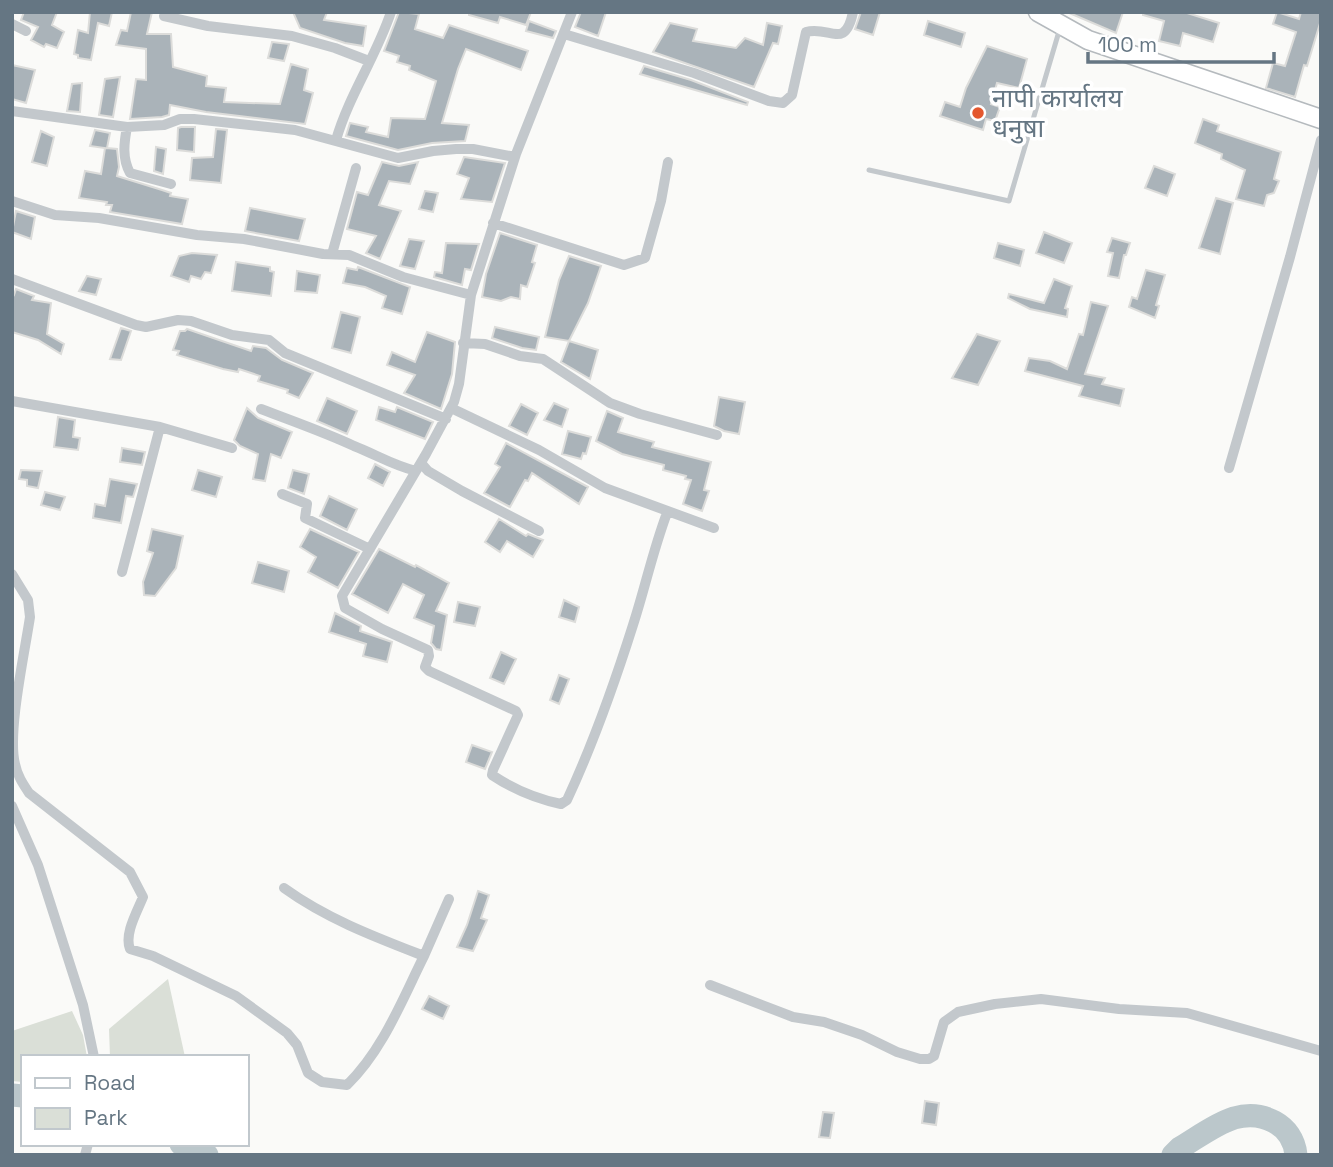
<svg xmlns="http://www.w3.org/2000/svg" width="1333" height="1167" font-family="'Space Grotesk','Noto Sans Devanagari',sans-serif">
	<style>
		.green { fill: #dadfd7 }
		.lines { fill: none; stroke-linecap: round; stroke-linejoin: round }
		.river { stroke: #bbc7cb; stroke-width: 23 }
		.building { fill: #aab3b9; stroke: #dcdcda; stroke-width: 2 }
		.primary-casing { stroke: #b5babe; stroke-width: 21 }
		.service { stroke: #c3c8cc; stroke-width: 5 }
		.minor { stroke: #c3c8cc; stroke-width: 10 }
		.primary { stroke: #fff; stroke-width: 18 }
		.poi-dot { fill: #e4572e; stroke: #fff; stroke-width: 2.5 }
		.labels { text-anchor: middle; stroke-width: 7; stroke-linejoin: round; paint-order: stroke }
		.poi-label { font-size: 26px; fill: #657683; stroke: #fff; text-anchor: start }
	</style>
	<rect width="100%" height="100%" fill="#fafaf8"/>
	<!-- green -->
	<path class="green" d="M168,979L185,1057H110L109,1029Z
		M72,1011L83,1035L87,1057H23V1082L12,1081V1031Z"/>
	<g class="lines">
		<!-- river -->
		<path class="river" d="M12,1095L23,1096
			M181,1144L207,1155
			M1173,1155L1180,1148C1197,1138 1215,1124 1234,1118C1262,1110 1293,1124 1296,1155"/>
	</g>
	<!-- building -->
	<path class="building" d="M24,12H57L52,25L64,32L57,48L46,44L44,47L31,40L38,27L21,20Z
		M90,12H112L109,26L98,23L91,60L78,58V55L74,54L78,30L88,33Z
		M131,12H152L147,34H171L173,67L207,76L206,86L226,88L224,102L280,104L291,64L308,69L304,90L313,93L305,124L206,112L170,105L169,115L162,117L130,119L136,79L146,80V49L116,45L121,30L127,31Z
		M293,12H327L324,20L366,26L363,46L345,43L300,28Z
		M399,12L419,14L415,29L443,38L449,25L528,51L521,70L466,49L458,69L442,123L469,125L465,141L432,143L398,150L346,136L350,123L368,127L366,132L388,137L391,118L425,119L436,81L409,70L410,66L397,62L399,56L384,51Z
		M469,12H531L526,25L500,17L498,23L469,15Z
		M581,12H606L598,36L575,27Z
		M861,12H880L873,35L855,29Z
		M1067,12H1123L1116,33Z
		M1143,12H1184L1219,23L1213,42L1183,33L1180,46L1159,41L1164,21L1143,15Z
		M1277,12L1299,19L1301,12H1321V20L1307,66L1304,65L1295,97L1266,88L1273,63L1285,66L1296,32L1273,24Z
		M529,21L556,31L553,38L526,31Z
		M928,21L965,33L961,47L924,35Z
		M670,23L697,29L693,41L736,48L745,38L763,45L767,23L782,26L778,44L773,43L754,87L653,52Z
		M272,42L289,44L284,61L268,58Z
		M987,46L1027,59L1019,88L997,83L991,104L1000,107L995,121L986,119L983,130L940,116L945,102L960,107L966,88Z
		M12,65L35,70L26,103L12,99Z
		M644,66L691,80L748,102L747,105L640,74Z
		M120,77L113,117L99,115L105,79Z
		M82,83L80,112L67,111L72,84Z
		M1203,119L1219,125L1217,131L1281,152L1274,179L1279,181L1274,193L1267,195L1264,206L1236,199L1245,170L1221,159L1222,154L1195,143Z
		M181,127H195L194,152L177,150L178,128Z
		M216,129L227,130L221,183L190,180L192,158L213,157Z
		M95,130L110,133L107,148L117,149L119,167L117,176L162,190L171,193L170,196L188,199L182,224L110,212L112,205H106L107,202L79,198L85,171L101,174L105,148L90,146Z
		M41,131L54,137L47,166L32,162Z
		M156,147L166,149L163,174L154,171Z
		M464,157L505,163L492,202L461,199L469,178L457,174Z
		M382,162L399,166L418,162L410,184L389,181L379,205L401,211L380,259L366,253L376,236L347,229L357,192L368,195Z
		M1154,166L1175,174L1167,196L1145,188Z
		M425,191L438,193L433,212L419,209Z
		M1216,198L1233,203L1220,254L1199,248Z
		M250,208L305,219L299,241L245,231Z
		M16,211L35,217L31,239L12,232Z
		M1044,232L1072,243L1064,263L1036,253Z
		M500,233L537,245L532,262L535,263L527,287L521,285L520,299L511,297L501,301L482,297L486,274Z
		M1112,238L1130,243L1126,255H1124L1119,278L1108,276L1113,253L1107,252Z
		M409,239L424,241L415,269L400,266Z
		M446,243L479,244L471,270L465,269L462,285L434,277L435,272L442,273Z
		M998,243L1024,250L1020,266L994,258Z
		M192,253L217,255L211,273L205,272L201,279L191,276L189,282L171,276L179,256Z
		M569,256L601,266L588,303L569,341L545,337L559,280Z
		M236,262L270,267V271L274,272L271,296L232,291Z
		M358,267L410,287L402,314L382,308L386,296L365,287L343,283L347,268L357,270Z
		M1146,270L1165,275L1156,305L1159,306L1155,318L1129,307L1132,297L1137,299Z
		M297,271L320,275L317,293L295,291Z
		M87,276L101,279L96,295L79,291Z
		M1054,279L1072,286L1065,308L1068,309L1067,317L1030,309L1008,298L1009,294L1044,303Z
		M16,289L34,296L32,300L51,303L47,334L64,344L61,354L38,340L12,332V294L14,295Z
		M1091,302L1108,306L1085,374L1105,378L1102,384L1124,389L1120,406L1079,396L1083,386L1025,371L1029,358L1050,361L1067,369L1079,334L1083,335Z
		M341,312L360,317L351,353L332,348Z
		M495,327L539,337L536,350L522,348L492,338Z
		M121,328L131,331L121,360L110,359Z
		M187,329L251,351L253,346L266,348L282,360L313,373L299,398L287,393L288,390L258,381L260,376L239,369L238,372L223,369L177,355L179,351L173,350L180,331H185Z
		M427,332L455,342L452,374L441,409L404,393L415,375L387,365L392,352L415,362Z
		M977,334L1000,341L978,385L952,378Z
		M569,341L598,350L590,379L561,362Z
		M719,397L745,402L739,434L724,431L714,426Z
		M327,398L357,411L347,434L317,421Z
		M554,403L568,409L562,427L544,420Z
		M521,404L538,413L527,435L509,426Z
		M379,407L395,412L397,407L433,422L425,439L376,420Z
		M247,408L258,418L292,432L281,458L271,454L265,481L253,479L258,454L240,446L234,440Z
		M607,411L623,418L618,432L654,442L652,447L711,462L704,490L709,491L702,511L683,504L691,480L685,479L686,476L663,470L664,465L622,454L596,441Z
		M58,417L75,420L73,437L80,438L78,450L54,447Z
		M568,431L591,437L586,454L583,453L581,459L562,454Z
		M506,443L588,487L579,504L532,473L528,481L525,480L510,507L484,493L500,467L495,464Z
		M122,448L145,452L142,465L120,462Z
		M375,464L390,472L383,486L368,478Z
		M21,470L42,471L38,488L27,486V480L19,479Z
		M198,470L222,477L216,497L192,490Z
		M293,470L309,474L304,494L288,488Z
		M110,479L137,484L133,497L126,496L121,523L93,518L95,504L105,506Z
		M45,492L65,497L60,510L41,505Z
		M329,496L357,509L347,530L320,516Z
		M499,519L526,536L528,534L543,540L533,557L507,541L500,552L485,542Z
		M152,529L183,536L176,568L155,596L144,595L143,582L153,553L147,551Z
		M310,529L359,552L338,588L308,572L316,557L300,547Z
		M379,549L415,567L416,565L449,583L436,611L447,615L441,650L436,649L431,643L434,626L414,618L424,595L403,584L388,613L352,594Z
		M258,562L289,571L284,592L252,583Z
		M564,600L579,607L575,622L559,617Z
		M458,602L480,607L475,626L454,622Z
		M335,613L361,626L360,631L392,642L387,662L363,656L366,644L329,632Z
		M501,652L516,659L504,684L490,678Z
		M559,675L569,679L559,704L550,700Z
		M472,745L492,752L485,769L466,762Z
		M478,891L489,895L481,918L487,920L473,951L457,947L467,925Z
		M429,996L449,1006L443,1019L422,1009Z
		M925,1101L939,1103L936,1125L922,1123Z
		M823,1112L834,1113L830,1138L819,1137Z"/>
	<g class="lines">
		<defs>
			<path id="primary" d="M1038,12L1088,40L1321,119"/>
		</defs>
		<!-- primary casing -->
		<use href="#primary" class="primary-casing"/>
		<!-- service -->
		<path class="service" d="M869,170L1009,201L1060,28"/>
		<!-- minor -->
		<path class="minor" d="M572,12L516,154L471,295L459,384L454,402L426,454L342,596L345,608L382,629L428,650L429,656L425,667L429,671L516,711L518,715L493,770L492,775C513,789 537,799 561,804L567,800C593,744 614,685 633,625C645,588 653,550 667,513
			M164,16L208,26L292,36L335,48L369,61
			M12,24L26,31
			M564,34L694,73L769,101L783,103L792,95L806,32C829,25 845,51 853,12
			M12,111L127,127L164,125L180,119H194L295,130L398,158L433,151L456,149H473L515,157
			M127,127C124,143 122,158 130,173L171,184
			M336,140C349,95 376,57 391,12
			M12,201L55,215L99,218L197,235L244,239L323,254L349,255L403,277L471,295
			M493,223L624,265L645,258L661,201L668,162
			M332,254L356,168
			M12,279L136,325L146,327L178,320L191,321L232,335L269,340L285,353L446,419
			M463,343L485,344L520,356L543,359L610,403L640,414L717,435
			M12,401L160,427L232,448
			M451,408L539,450L605,488L714,528
			M261,409C292,421 324,432 354,446C377,455 392,465 416,471
			M421,463L428,471L462,491L539,531
			M1229,468L1290,257L1321,140
			M282,494L307,504L305,518L370,549
			M122,572L160,427
			M12,574L28,600L30,617C25,651 7,733 15,764C17,775 23,784 29,793L130,872L143,897C137,912 124,934 130,949L153,956L236,996L287,1033L297,1045L308,1073L322,1082L347,1085C383,1050 402,1000 424,956
			M12,806L38,865L83,1005L94,1057
			M284,888C327,919 375,937 424,956L449,899
			M710,985L793,1017L824,1022L862,1035L897,1052L920,1059H929L934,1056L944,1022L958,1012L995,1004L1041,999L1119,1009L1187,1013L1321,1051
			M85,1155L88,1144"/>
		<!-- primary -->
		<use href="#primary" class="primary"/>
	</g>
	<!-- markers -->
	<circle class="poi-dot" cx="978" cy="113" r="7"/>
	<g class="labels">
		<!-- poi labels -->
		<g class="poi-label">
			<text x="992" y="107">नापी कार्यालय<tspan x="992" dy="30">धनुषा</tspan></text>
		</g>
	</g>
	<!-- border -->
	<rect width="1333" height="1167" fill="none" stroke="#657683" stroke-width="28"/>
	<!-- legend -->
	<rect x="21" y="1055" width="228" height="91" fill="#ffffff" stroke="#c1c8cd" stroke-width="2"/>
	<rect x="35" y="1078" width="35" height="10" fill="#ffffff" stroke="#c1c8cd" stroke-width="2"/>
	<text x="84" y="1090" font-size="21" fill="#657683">Road</text>
	<rect x="35" y="1108" width="35" height="21" fill="#dadfd7" stroke="#c1c8cd" stroke-width="2"/>
	<text x="84" y="1125" font-size="21" fill="#657683">Park</text>
	<!-- scale -->
	<path d="M1088 52v10h186v-10" fill="none" stroke="#657683" stroke-width="3.5"/>
	<text x="1098" y="52" font-size="21" fill="#657683" stroke="#ffffff" stroke-width="5" paint-order="stroke">100 m</text>
</svg>
